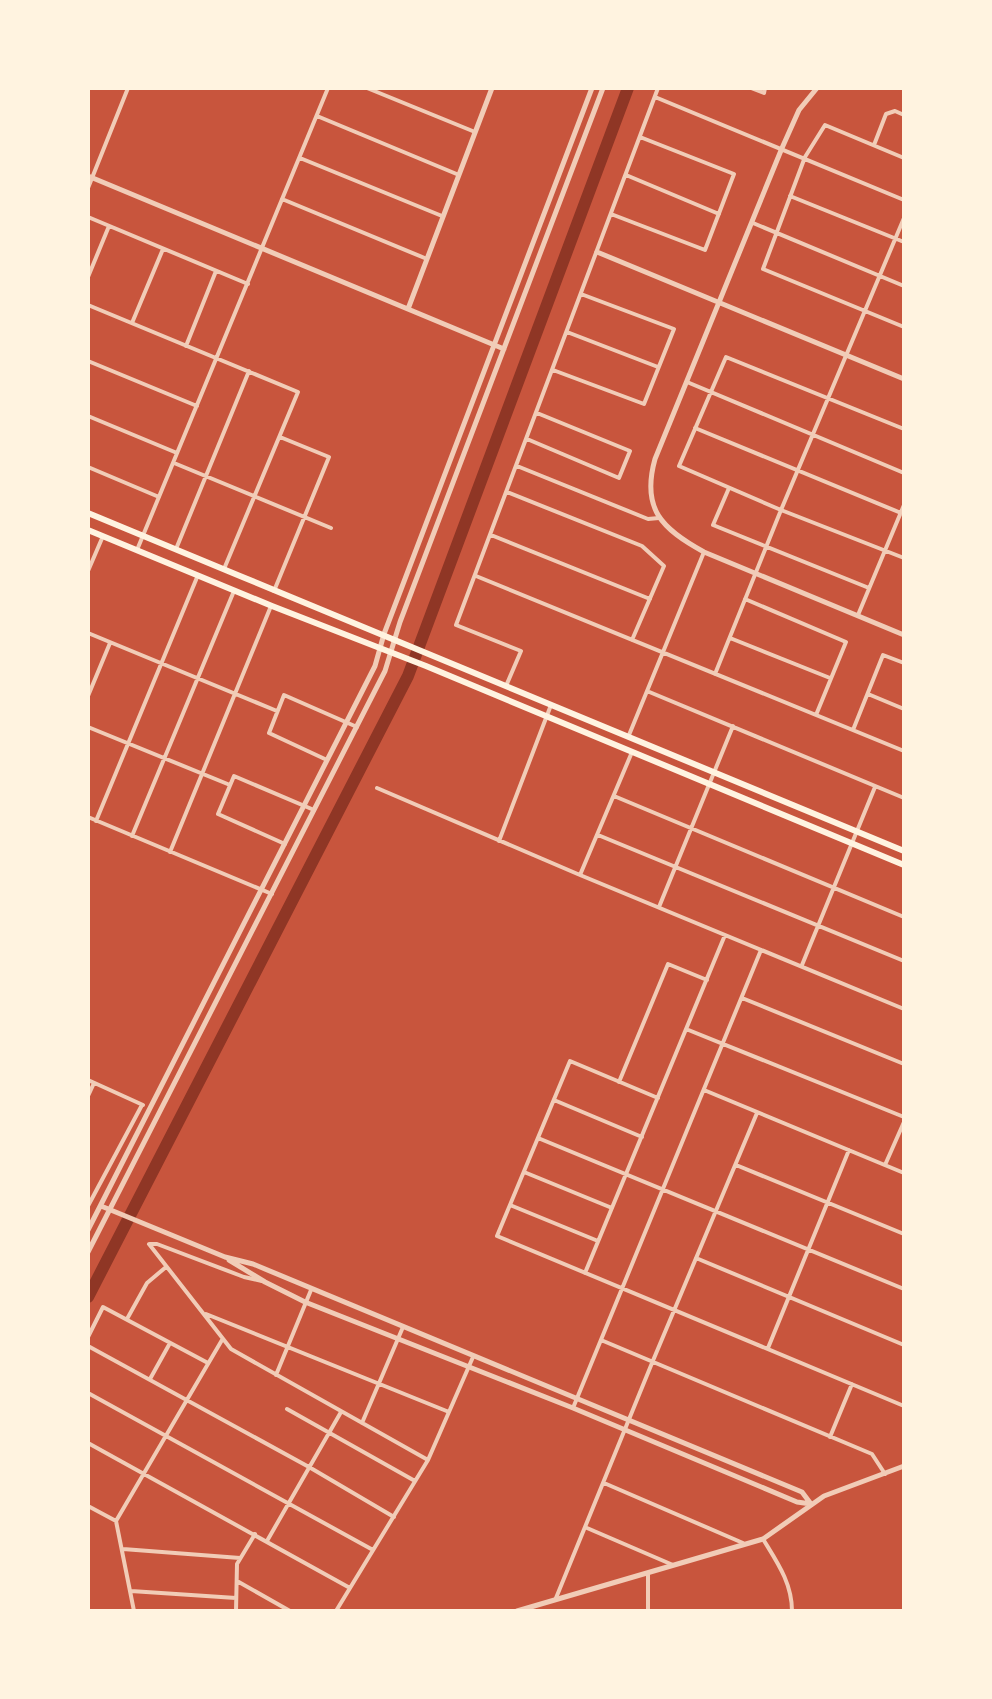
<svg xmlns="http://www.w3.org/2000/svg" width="992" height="1699" font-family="Cabin,sans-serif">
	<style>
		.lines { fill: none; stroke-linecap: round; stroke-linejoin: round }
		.river { stroke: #8f3625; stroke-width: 12 }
		.minor { stroke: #f1ccb7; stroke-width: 4 }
		.tertiary { stroke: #f1ccb7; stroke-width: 5 }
		.secondary { stroke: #fff3e0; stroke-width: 6 }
	</style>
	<rect width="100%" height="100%" fill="#c8553d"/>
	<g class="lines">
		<!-- river -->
		<path class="river" d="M88,1297L408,676L628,88"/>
		<!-- minor -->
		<path class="minor" d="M367,88L475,132
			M751,88L764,93L765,88
			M655,97L904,200
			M317,116L459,175
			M874,145L886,114L895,111L904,115
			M300,158L442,216
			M904,158L825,125L805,157L763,269L904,327
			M626,175L719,214
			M88,188L128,88
			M790,196L904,242
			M282,199L427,259
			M611,214L705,250L734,174L640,137
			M88,217L248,284
			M753,223L904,286
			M88,277L109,226
			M88,305L298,392L224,569
			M132,323L163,249
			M567,332L658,367
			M186,346L216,271
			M88,361L197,406
			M553,370L644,404L674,329L581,294
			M687,382L904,473
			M88,416L177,453
			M695,428L901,513
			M904,429L726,357L679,466L781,510L904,558
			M527,439L619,478L630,451L537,413
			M174,463L331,528
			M517,466L648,519L659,518
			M88,467L159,497
			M729,488L713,525L869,588
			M507,492L642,546L664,566L632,640
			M491,535L650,599
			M176,549L249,371
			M137,550L328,88
			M88,571L103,536
			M476,576L904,751
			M274,591L329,457L280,437
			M745,599L846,642L816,715
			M904,600V601
			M858,615L904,505
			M88,633L277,711
			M730,638L830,678
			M715,674L781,510L904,218
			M506,686L521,651L456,625L658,88
			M647,691L904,798
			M868,694L904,709
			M88,696L110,643
			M88,727L230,785
			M853,730L883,655L904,663
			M629,735L704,552
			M327,760L269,733L284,695L357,727
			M377,788L580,875L904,1009
			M614,796L904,917
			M88,817L272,894
			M96,821L198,575
			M598,835L904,961
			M132,836L234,591
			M499,841L551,705
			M285,844L218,814L234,776L314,810
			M170,852L271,606
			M580,875L632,752
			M659,907L733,726
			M802,965L875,787
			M742,998L904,1064
			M686,1029L904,1117
			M88,1080L143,1105
			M619,1082L668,964L707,980
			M704,1090L904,1173
			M88,1096L94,1083
			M658,1098L570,1061L497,1236L904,1406
			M554,1100L642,1137
			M538,1138L904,1289
			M736,1165L904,1234
			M885,1165L904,1122
			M524,1172L612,1208
			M510,1205L598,1241
			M88,1206L142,1105
			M149,1244L231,1349L428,1460
			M150,1244H157L244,1277L262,1281
			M696,1258L904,1345
			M585,1273L725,935
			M206,1314L449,1412
			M127,1319L147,1283L166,1267
			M88,1337L103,1307L208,1363
			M601,1340L872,1454L885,1474
			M88,1346L309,1467L394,1517
			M768,1348L849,1150
			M276,1375L311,1290
			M150,1379L170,1343
			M88,1393L373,1550
			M573,1408L761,950
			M287,1409L415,1481
			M362,1423L403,1327
			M830,1437L852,1384
			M88,1443L350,1588
			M604,1483L743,1543
			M88,1506L116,1521
			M587,1528L673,1565
			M763,1539C777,1562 792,1583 792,1611
			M267,1541L341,1412
			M123,1549L240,1558
			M648,1574V1611
			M237,1581L290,1611
			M131,1591L236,1598
			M556,1598L652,1363L757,1113
			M134,1611L116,1521L222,1340
			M236,1611L237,1564L255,1534
			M336,1611L428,1460L473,1357"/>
		<!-- tertiary -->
		<path class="tertiary" d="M817,88L799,110L782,148L655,459C641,509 662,529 704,552L904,635
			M88,176L504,349
			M597,252L904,379
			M408,309L492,88
			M101,1206L225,1257L253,1264L802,1492L811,1504
			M88,1230L375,666L384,634L592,88
			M88,1252L385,671L400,622L603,88
			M229,1260L265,1282L305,1302L573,1408L797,1502L811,1504
			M517,1611L763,1539L824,1496L904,1466"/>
		<!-- secondary -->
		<path class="secondary" d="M88,513C360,626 633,737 904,851
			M88,530L272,606L426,666L904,865"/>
	</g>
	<!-- border -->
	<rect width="992" height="1699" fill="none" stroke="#fff3e0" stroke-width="180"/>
</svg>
